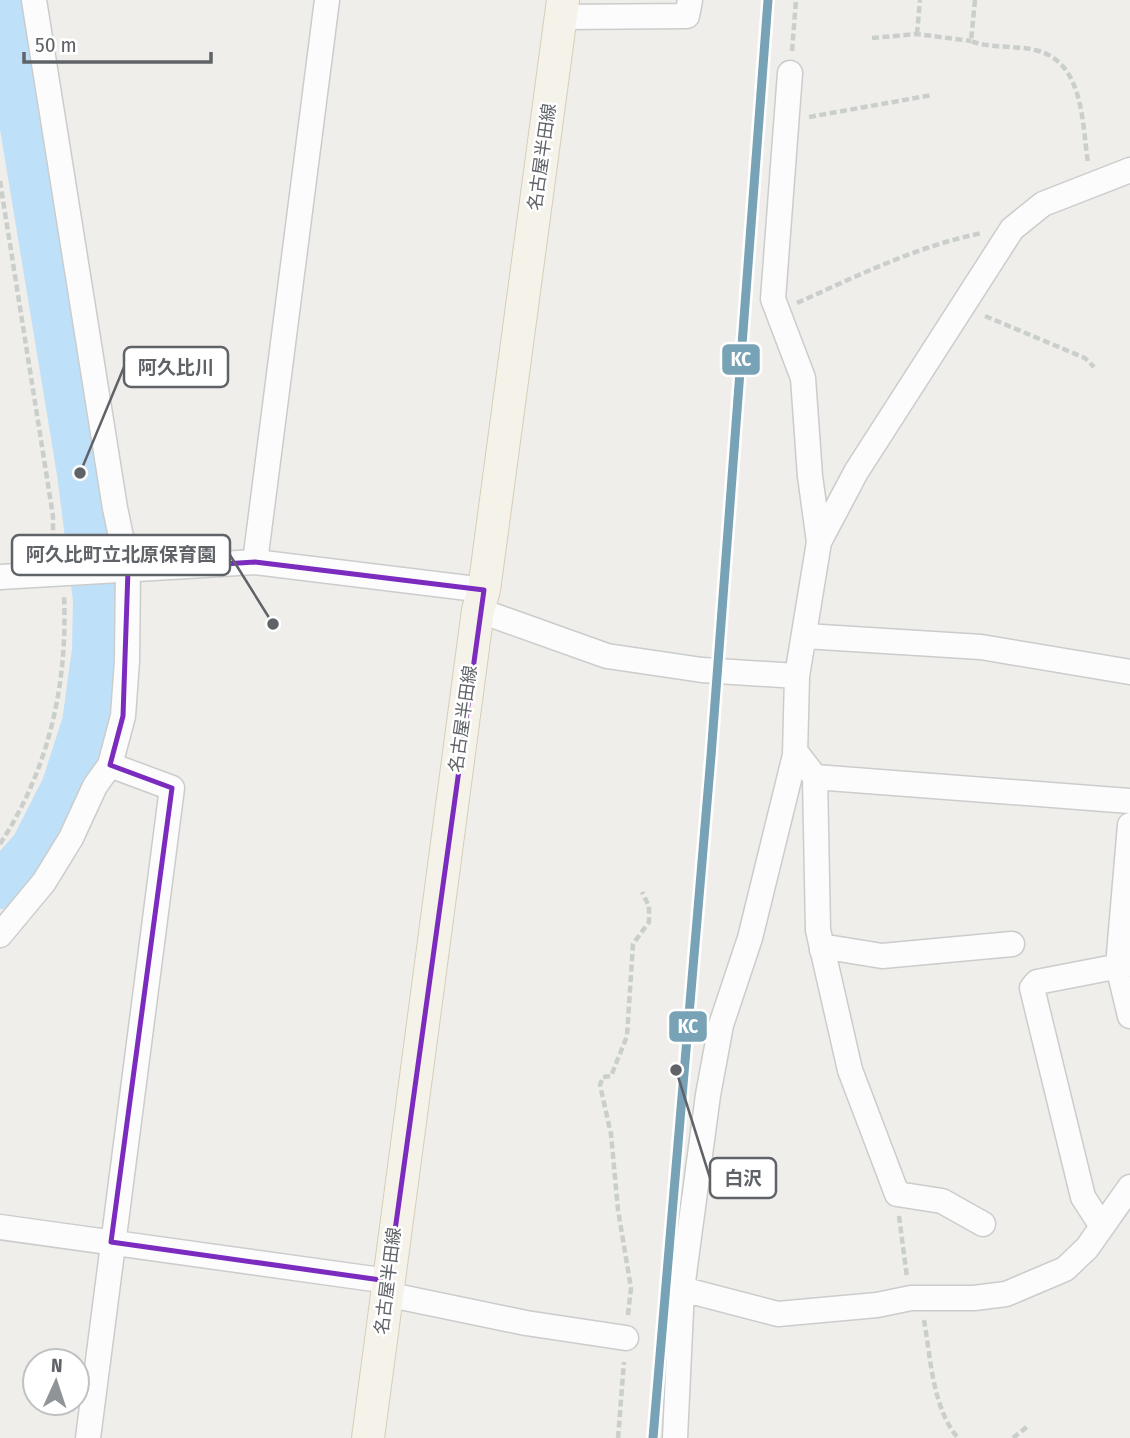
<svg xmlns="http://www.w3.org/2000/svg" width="1130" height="1438" font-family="'Fira Sans Condensed','Noto Sans JP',sans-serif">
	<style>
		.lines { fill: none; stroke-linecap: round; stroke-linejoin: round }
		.river { stroke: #bfe0f9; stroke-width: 46 }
		.minor-casing { stroke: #cbcccc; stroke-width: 27 }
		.major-casing { stroke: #d7ceb8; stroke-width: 34 }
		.path { stroke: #cacfcc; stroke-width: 4.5; stroke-dasharray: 7 3.5; stroke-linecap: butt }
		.minor { stroke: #fdfcfc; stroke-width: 24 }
		.major { stroke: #f4f2e9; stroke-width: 32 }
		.rail-1-casing { stroke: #fff; stroke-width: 14 }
		.rail-1 { stroke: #78a3b7; stroke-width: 9 }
		.marked { fill: none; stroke: #7b2cbf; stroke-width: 5; stroke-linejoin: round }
		.labels { text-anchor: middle; stroke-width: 5; stroke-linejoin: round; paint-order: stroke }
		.street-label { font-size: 18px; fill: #5f6368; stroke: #fff }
		.leader { fill: none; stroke: #5f6368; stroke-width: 2.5 }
		.callout-dot { fill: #5f6368; stroke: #fff; stroke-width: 2.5 }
		.callout { fill: #fff; stroke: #5f6368; stroke-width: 2.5 }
		.callout-label { font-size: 19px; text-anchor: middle; font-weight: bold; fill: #5f6368 }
		.line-badge { stroke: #fff; stroke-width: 2.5 }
		.badge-label { font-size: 19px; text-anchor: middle; font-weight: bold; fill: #fff }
	</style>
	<rect width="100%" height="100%" fill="#efeeea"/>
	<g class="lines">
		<!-- river -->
		<path class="river" d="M0,886L34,847L64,788L85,723L95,650L96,600L80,473L2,0"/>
		<defs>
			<path id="minor" d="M561,17L687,16L690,0
				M790,73L773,299L803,378L810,476L819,542
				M255,562L327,0
				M0,577L255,562L484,590
				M478,610L607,656L702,670L797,676
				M805,636L981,647L1130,672
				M795,751L815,777L818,930L850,1070L897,1194L942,1201L983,1224
				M815,777L1130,801
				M1130,825L1118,966L1130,1016
				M0,935L44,882L71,838L95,786L110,765L123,716L127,661L128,570L115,508L34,0
				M822,950L833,948L882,956L1012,944
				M1101,1225L1083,1197L1032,988L1037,982L1130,964
				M0,1227L388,1281
				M682,1289L778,1314L877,1305L911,1298H974L1006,1294L1065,1269L1087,1248L1130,1187
				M386,1294L526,1323L626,1338
				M88,1438L172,788L110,765
				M675,1438L682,1289L708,1095L721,1025L750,938L795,755L797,676L819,542L856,472L1012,229L1043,204L1130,170"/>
			<path id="major" d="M368,1438L478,610L484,590L563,0"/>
		</defs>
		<!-- minor casing -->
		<use href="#minor" class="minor-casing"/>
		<!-- major casing -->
		<use href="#major" class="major-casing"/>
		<!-- path -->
		<path class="path" d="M975,0L971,41C992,49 1014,45 1035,50C1084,61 1082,123 1088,163
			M917,34L920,0
			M872,38L917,34L971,41
			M792,51L796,0
			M809,117L932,95
			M0,181L53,516V550
			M797,303C857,276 917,246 982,233
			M985,316L1085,358L1094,367
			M0,844C49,769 68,684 64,595
			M899,1216L907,1277
			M628,1315L631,1288L618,1210L611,1134L600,1085L603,1077L611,1076L627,1036L633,944L649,922V906L642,892
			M924,1320C931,1359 932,1407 958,1438
			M618,1438L624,1362
			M1013,1438L1028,1426"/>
		<!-- minor -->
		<use href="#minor" class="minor"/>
		<!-- major -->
		<use href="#major" class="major"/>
		<defs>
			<path id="rail-1" d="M653,1438L711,756L768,0"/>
		</defs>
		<!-- rail-1 casing -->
		<use href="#rail-1" class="rail-1-casing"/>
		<!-- rail-1 -->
		<use href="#rail-1" class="rail-1"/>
	</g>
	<!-- marked area -->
	<path class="marked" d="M255,562L484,590L388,1281L111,1242L172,788L110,765L123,716L128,570Z"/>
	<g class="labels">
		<!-- street labels -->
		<g class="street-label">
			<text transform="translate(542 157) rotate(-82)" y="6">名古屋半田線</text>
			<text transform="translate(463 719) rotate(-82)" y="6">名古屋半田線</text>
			<text transform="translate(388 1281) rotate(-83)" y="6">名古屋半田線</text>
		</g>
	</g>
	<!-- callouts -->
	<path class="leader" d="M80 473L124 367M273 624L230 555M676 1070L710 1178"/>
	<g class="callout-dot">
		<circle cx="80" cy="473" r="7"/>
		<circle cx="273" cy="624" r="7"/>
		<circle cx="676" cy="1070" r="7"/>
	</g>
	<g class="callout">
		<rect x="124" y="347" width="104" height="40" rx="7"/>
		<rect x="12" y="535" width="218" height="40" rx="7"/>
		<rect x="710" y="1158" width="66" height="40" rx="7"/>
	</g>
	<g class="callout-label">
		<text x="176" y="374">阿久比川</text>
		<text x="121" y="561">阿久比町立北原保育園</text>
		<text x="743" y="1185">白沢</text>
	</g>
	<g class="line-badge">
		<rect x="721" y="343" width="40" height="33" rx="7" fill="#78a3b7"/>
		<rect x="668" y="1010" width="40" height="33" rx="7" fill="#78a3b7"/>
	</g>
	<g class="badge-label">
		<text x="741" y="366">KC</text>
		<text x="688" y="1033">KC</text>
	</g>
	<!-- north arrow -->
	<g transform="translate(56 1382) rotate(3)"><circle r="33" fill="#ffffff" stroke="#bfc1c3" stroke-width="2"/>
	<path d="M0-5L12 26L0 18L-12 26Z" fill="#919496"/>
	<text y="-10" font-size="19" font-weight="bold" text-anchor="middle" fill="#5f6368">N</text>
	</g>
	<!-- scale -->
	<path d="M24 52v10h187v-10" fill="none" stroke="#5f6368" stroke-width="3.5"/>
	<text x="35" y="52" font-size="21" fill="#5f6368" stroke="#ffffff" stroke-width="5" paint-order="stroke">50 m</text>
</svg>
